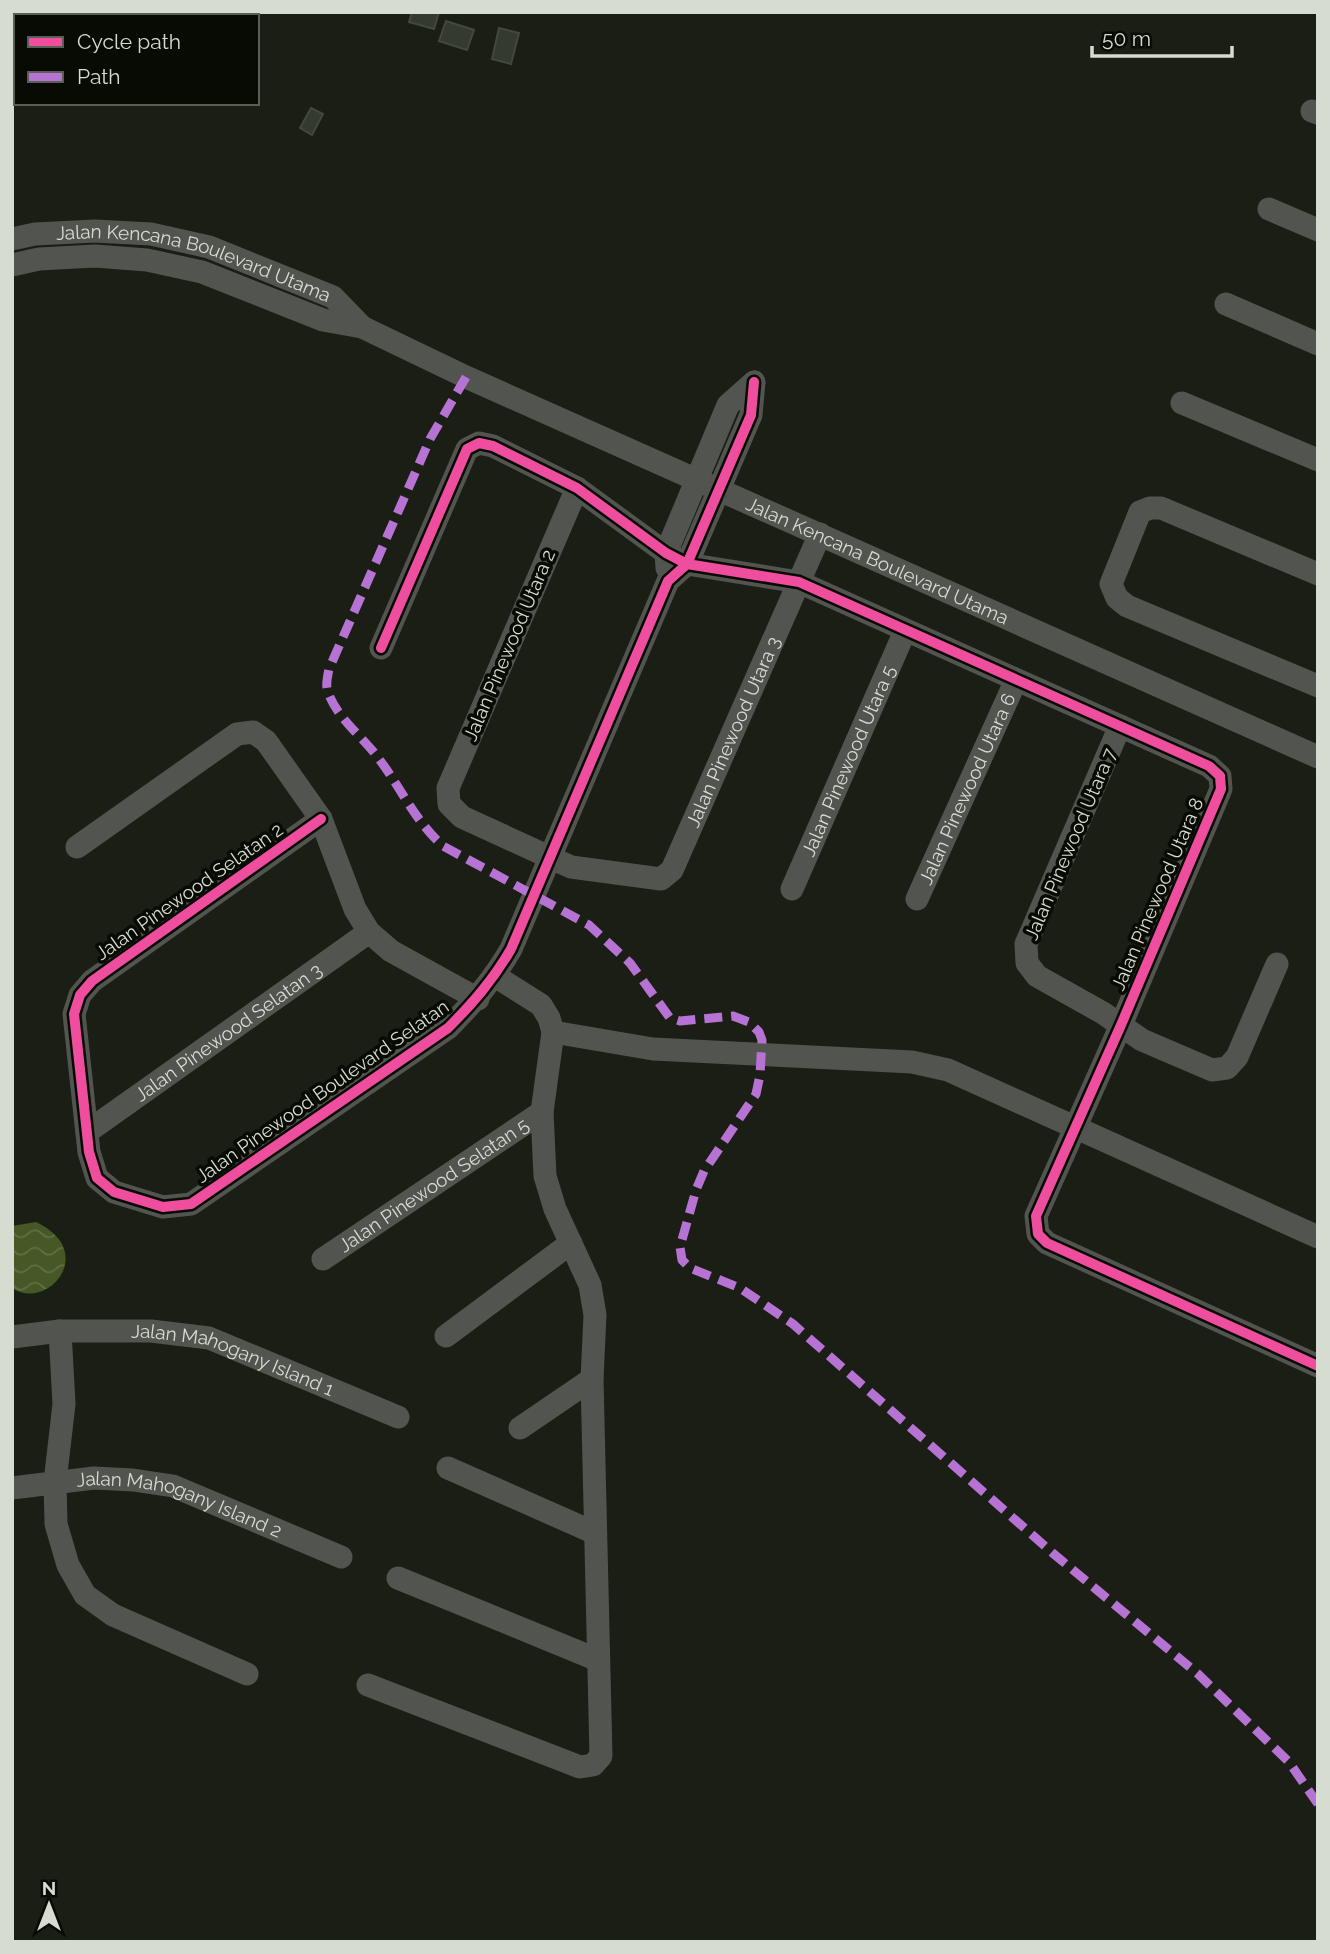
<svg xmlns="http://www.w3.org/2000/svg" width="1330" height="1954" font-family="Raleway,sans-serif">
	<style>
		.water { fill: url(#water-waves) }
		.building { fill: #353a30; stroke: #43473e; stroke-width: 2 }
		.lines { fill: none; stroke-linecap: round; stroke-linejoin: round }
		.minor { stroke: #525450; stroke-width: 23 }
		.quiet { stroke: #b673d3; stroke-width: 9; stroke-dasharray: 18 9; stroke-linecap: butt }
		.cycleway-casing { stroke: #080b04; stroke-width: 15 }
		.cycleway { stroke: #ef4d9e; stroke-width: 10 }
		.labels { text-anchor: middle; stroke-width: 7; stroke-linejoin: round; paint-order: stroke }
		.street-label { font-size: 19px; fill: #d6dccf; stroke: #080b04 }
	</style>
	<defs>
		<pattern id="water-waves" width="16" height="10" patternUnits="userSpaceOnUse" patternTransform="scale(1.75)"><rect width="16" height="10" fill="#455826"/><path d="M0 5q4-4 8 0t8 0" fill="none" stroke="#5f6f44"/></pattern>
	</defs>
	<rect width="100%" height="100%" fill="#1a1e14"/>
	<!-- water -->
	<path class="water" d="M36,1222C99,1252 47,1312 12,1288V1226Z"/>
	<!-- building -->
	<path class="building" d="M412,12H439L434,29L409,22Z
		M446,21L474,30L467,50L439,41Z
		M499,28L519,33L511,64L492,59Z
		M311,108L323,114L312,135L300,128Z"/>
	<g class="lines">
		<!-- minor -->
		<g class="minor">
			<path d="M57,16V12"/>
			<path d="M12,60L16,61"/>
			<path d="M1312,111L1318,113"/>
			<path d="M1269,209L1318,230"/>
			<path id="s1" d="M12,239L35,234L95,231L151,234L209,247L333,297L362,327"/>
			<path id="s2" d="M12,265L39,259L95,256L147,260L202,272L323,320L362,327L466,377L1318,757"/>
			<path d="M1226,304L1318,344"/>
			<path d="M1182,403L1318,460"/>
			<path id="s3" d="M577,488L448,788L449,804L462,817L571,867L661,879L672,870L820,534"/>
			<path d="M667,568L666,553L728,405L754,382"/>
			<path d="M1318,574L1161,508H1150L1140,512L1111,584L1117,598L1127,606L1318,686"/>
			<path d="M381,648L467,449L479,443L493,446L577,488L666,553L687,564L799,582L1209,766L1220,776L1221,789L1121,1025L1036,1216L1038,1234L1047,1243L1318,1366"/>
			<path d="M1120,726L1026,944L1027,963L1037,976L1103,1013L1142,1040L1212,1070L1227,1068L1237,1057L1277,964"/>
			<path d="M321,819L92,981L80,995L74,1014L89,1152L97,1178L114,1192L163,1207L191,1204L448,1028C473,1003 493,980 511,949L668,581L687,564L751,415L754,382"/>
			<path d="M77,847L237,734L253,732L266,741L321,819L355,909L369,932L391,951L478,999"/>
			<path id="s4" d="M792,889L905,631"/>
			<path id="s5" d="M917,899L1016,680"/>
			<path d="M553,1032L653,1049L912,1062L948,1070L1318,1237"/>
			<path id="s6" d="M87,1132L369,932"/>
			<path id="s7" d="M323,1259L542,1112"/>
			<path d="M60,1331L64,1404L55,1482L56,1524L68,1565L85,1595L113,1615L247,1674"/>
			<path d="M446,1336L571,1243"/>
			<path id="s8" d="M12,1337L60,1331H151L209,1338L398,1417"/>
			<path d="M520,1428L592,1379"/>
			<path d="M448,1468L595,1533"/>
			<path id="s9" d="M12,1488L94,1478L133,1480L173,1486L341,1557"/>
			<path d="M398,1578L598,1660"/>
			<path d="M368,1685L580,1767L593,1765L601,1756L592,1379L595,1315L590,1285L555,1209L545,1176L542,1112L553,1032L549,1018L541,1005L495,976"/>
		</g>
		<!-- quiet -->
		<path class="quiet" d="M466,377L430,439L329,669C327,679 325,686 329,695C340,721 363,737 379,759C401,788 415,821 443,846L589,925L630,963L670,1018L680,1021L733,1016L749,1022L759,1032L762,1040L760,1075L756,1094L704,1171L696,1190L680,1247L682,1260L690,1268L740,1288L793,1324L1055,1555L1198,1674L1289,1762L1318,1804"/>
		<defs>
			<path id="cycleway" d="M381,648L467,449L479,443L493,446L577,488L666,553L687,564L799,582L1209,766L1220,776L1221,789L1121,1025L1036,1216L1038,1234L1047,1243L1318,1366
				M321,819L92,981L80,995L74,1014L89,1152L97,1178L114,1192L163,1207L191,1204L448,1028C473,1003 493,980 511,949L668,581L687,564L751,415L754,382"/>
		</defs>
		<!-- cycleway casing -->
		<use href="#cycleway" class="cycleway-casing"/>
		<!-- cycleway -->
		<use href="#cycleway" class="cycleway"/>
	</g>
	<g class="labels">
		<!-- street labels -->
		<g class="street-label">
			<text dy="7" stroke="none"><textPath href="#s1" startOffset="187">Jalan Kencana Boulevard Utama</textPath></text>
			<text dy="7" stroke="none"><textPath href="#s2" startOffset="928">Jalan Kencana Boulevard Utama</textPath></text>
			<text transform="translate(509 645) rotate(-67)" y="7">Jalan Pinewood Utara 2</text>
			<text dy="7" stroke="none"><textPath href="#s3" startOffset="737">Jalan Pinewood Utara 3</textPath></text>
			<text dy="7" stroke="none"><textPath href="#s4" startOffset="140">Jalan Pinewood Utara 5</textPath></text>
			<text dy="7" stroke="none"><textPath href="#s5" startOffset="121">Jalan Pinewood Utara 6</textPath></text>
			<text transform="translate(1070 844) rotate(-67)" y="7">Jalan Pinewood Utara 7</text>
			<text transform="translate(189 891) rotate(-35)" y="7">Jalan Pinewood Selatan 2</text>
			<text transform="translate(1157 894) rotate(-67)" y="7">Jalan Pinewood Utara 8</text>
			<text dy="7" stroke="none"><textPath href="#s6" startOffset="173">Jalan Pinewood Selatan 3</textPath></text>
			<text transform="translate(322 1091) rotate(-35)" y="7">Jalan Pinewood Boulevard Selatan</text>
			<text dy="7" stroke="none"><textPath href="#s7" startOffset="133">Jalan Pinewood Selatan 5</textPath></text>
			<text dy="7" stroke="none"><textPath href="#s8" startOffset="226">Jalan Mahogany Island 1</textPath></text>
			<text dy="7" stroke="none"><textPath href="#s9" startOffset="172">Jalan Mahogany Island 2</textPath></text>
		</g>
	</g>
	<!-- border -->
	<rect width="1330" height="1954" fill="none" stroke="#d6dccf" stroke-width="28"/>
	<!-- legend -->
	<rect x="14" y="14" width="245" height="91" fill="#080b04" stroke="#5a5f55" stroke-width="2"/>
	<rect x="28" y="37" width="35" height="10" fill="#ef4d9e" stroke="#5a5f55" stroke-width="2"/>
	<text x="77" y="49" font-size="21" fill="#d6dccf">Cycle path</text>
	<rect x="28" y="72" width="35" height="10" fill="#b673d3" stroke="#5a5f55" stroke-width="2"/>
	<text x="77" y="84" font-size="21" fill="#d6dccf">Path</text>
	<!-- north arrow -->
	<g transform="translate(49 1905)" stroke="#080b04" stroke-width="5" paint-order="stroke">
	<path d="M0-5L12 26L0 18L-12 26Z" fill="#d6dccf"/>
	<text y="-10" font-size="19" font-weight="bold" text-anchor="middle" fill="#d6dccf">N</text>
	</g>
	<!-- scale -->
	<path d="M1092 46v10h140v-10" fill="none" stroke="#d6dccf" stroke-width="3.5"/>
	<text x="1102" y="46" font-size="21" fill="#d6dccf" stroke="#080b04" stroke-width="5" paint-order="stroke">50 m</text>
</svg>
